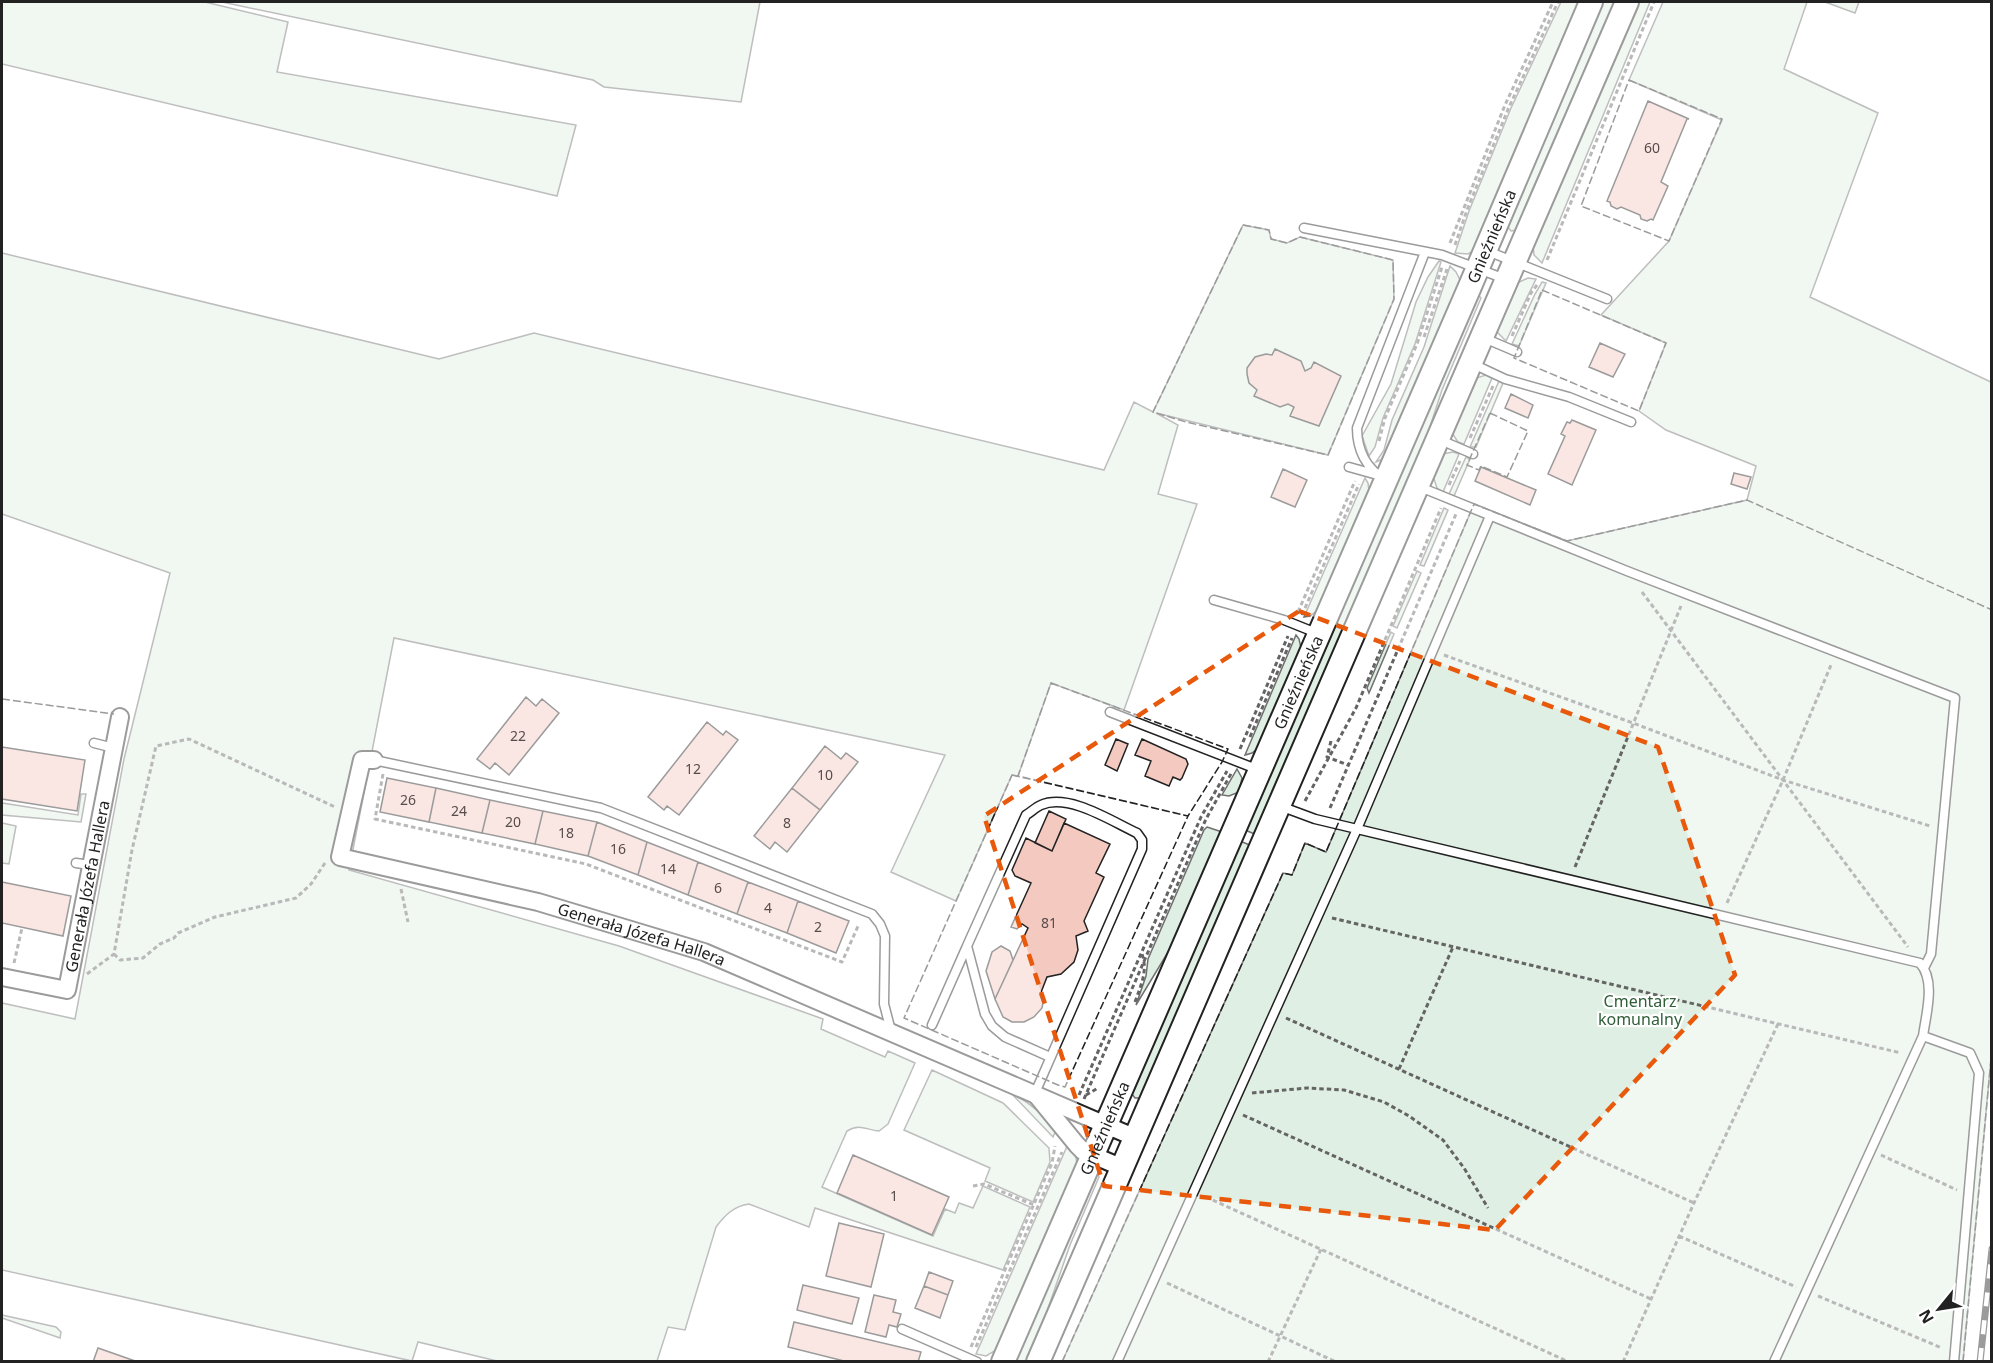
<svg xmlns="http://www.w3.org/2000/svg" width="1993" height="1363" font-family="'Noto Sans',sans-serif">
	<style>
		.green { fill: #e0efe3; stroke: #6f6f6f; stroke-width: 1.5 }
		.building { fill: #f3c9c0; stroke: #222; stroke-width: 1.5 }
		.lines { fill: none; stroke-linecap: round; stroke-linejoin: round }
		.service-casing { stroke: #222; stroke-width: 11 }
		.minor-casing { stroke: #222; stroke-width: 20 }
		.secondary-casing { stroke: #222; stroke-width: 26 }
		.path { stroke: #646464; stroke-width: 3; stroke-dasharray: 4.5 3; stroke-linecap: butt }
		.service { stroke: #fff; stroke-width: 8 }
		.minor { stroke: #fff; stroke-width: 16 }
		.secondary { stroke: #fff; stroke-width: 22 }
		.rail-casing { stroke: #222; stroke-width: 7 }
		.rail { stroke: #fff; stroke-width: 4.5; stroke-dasharray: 14; stroke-linecap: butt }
		.fence { stroke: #222; stroke-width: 1.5; stroke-dasharray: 8 3; stroke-linecap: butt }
		.marked { fill: none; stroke: #e8590c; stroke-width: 4.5; stroke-dasharray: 12 8; stroke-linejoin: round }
		.labels { text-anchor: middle; stroke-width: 4.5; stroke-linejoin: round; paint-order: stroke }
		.number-label { font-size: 14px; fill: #564c4a }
		.street-label { font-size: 16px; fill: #222; stroke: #fff }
		.park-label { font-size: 16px; fill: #2f5e38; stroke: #fff }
	</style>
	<rect width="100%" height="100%" fill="#fff"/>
	<!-- green -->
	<path class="green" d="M2,2H205L288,22L277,72L576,125L557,196L2,64Z
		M222,2H760L741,102L604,87L593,80Z
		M1561,2H1580L1475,250L1468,254L1455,253L1469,211L1511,108Z
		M1601,2H1616L1517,230L1511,231L1507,226Z
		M1639,2H1650L1542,263L1534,255L1533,246Z
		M1663,2H1807L1784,69L1878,113L1810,297L1991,382L1992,1048L1963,1361L1062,1362L1283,873L1292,875L1305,843L1326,852L1474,504L1567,541L1747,500L1756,466L1666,430L1639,411L1666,343L1601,315L1669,241L1722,120L1629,80Z
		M1825,2H1859L1855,13Z
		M1243,225L1269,230L1271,239L1287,243L1300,237L1393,260L1394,299L1328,455L1156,413L1178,425L1158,494L1197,504L1124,710L1051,683L1018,776L1012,775L956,901L891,872L945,755L394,638L349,870L619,946L823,1019L821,1029L885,1057L888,1051L915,1063L888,1124L879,1131C866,1130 860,1123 847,1131L822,1187L933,1236L945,1209L955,1213L959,1203L973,1208L983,1186L1030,1207L1003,1270L815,1208L809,1227L749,1204C734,1206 725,1215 716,1227L685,1330L668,1327L657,1361H497L418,1342L412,1361L2,1270V1003L75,1019L124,759L170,573L2,514V253L439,359L534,333L1104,470L1134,402L1153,412Z
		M1439,261L1441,262L1415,344L1383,418L1375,447L1369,456L1362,436L1391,384L1416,302L1428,277Z
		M1450,266L1456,272L1461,282L1383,459L1376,462L1384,450L1392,420L1424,347Z
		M1528,278L1536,279L1506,341L1496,331L1517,283Z
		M1542,282L1546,283L1519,346L1512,344L1535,294Z
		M1478,295L1481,298L1442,390L1424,445L1257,835L1245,830Z
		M1486,375L1492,378L1464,444L1458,442L1452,433L1476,378Z
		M1499,381L1503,383L1476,447H1470Z
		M1453,452L1459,454L1443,492L1437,488L1433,476L1442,454Z
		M1466,457L1470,459L1454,496L1449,494Z
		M1365,478L1368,483L1369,491L1318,610L1310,616L1304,617Z
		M1444,508L1448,510L1424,566L1420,565Z
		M1417,571L1421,573L1397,628L1393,626Z
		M1391,632L1394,634L1369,693L1367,688Z
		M1296,635L1299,639L1301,648L1257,749L1252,753L1245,755Z
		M1237,769L1242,778L1239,792L1229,796L1222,795Z
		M81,794H86L81,822L2,815V803L78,815Z
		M2,823L16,826L9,864L2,863Z
		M1207,827L1222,832L1173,944L1136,1005L1146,976L1148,959L1204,830Z
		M1240,841L1252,846L1140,1098H1135L1132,1094Z
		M932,1070L1003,1103L1049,1148L1050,1162L1033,1202L985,1181L990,1168L904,1130Z
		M1011,1093C1029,1102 1044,1115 1056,1130L1053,1137Z
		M1068,1144L1075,1153L1077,1163L998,1349L986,1356L976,1354Z
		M1095,1174L1098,1175L1099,1177L1070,1245L1037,1340L1027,1361L1013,1362Z
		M2,1315L56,1327L61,1332L60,1338L2,1318Z"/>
	<!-- building -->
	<path class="building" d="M1648,101L1689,119H1687L1661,182L1668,186L1653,220L1651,219L1647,221L1641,219L1640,215L1621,207L1617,209L1611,206L1610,202L1607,201Z
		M1600,343L1625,354L1613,377L1589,367Z
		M1275,349L1301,361L1305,371L1311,368L1314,362L1341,376L1319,426L1290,416L1294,407L1288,404L1280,407L1254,396L1257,390L1249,383L1247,374V368L1255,357L1266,354L1272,355Z
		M1511,394L1533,405L1528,418L1505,408Z
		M1572,420L1596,430L1572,485L1548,474L1565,436L1561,434L1567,422L1570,423Z
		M1481,467L1536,490L1530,505L1475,481Z
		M1283,469L1307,480L1295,507L1271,497Z
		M1734,473L1751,477L1747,489L1731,484Z
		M526,697L536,706L542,699L559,713L509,775L495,763L490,769L477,759Z
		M707,722L723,735L726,731L738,740L679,815L667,806L664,810L648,797Z
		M1116,739L1128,744L1117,771L1105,765Z
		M1142,739L1186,759L1188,764L1182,778L1180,780L1173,777L1169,786L1145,776L1151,761L1135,755Z
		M825,746L841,759L846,753L858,762L820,810L792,788Z
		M2,747L85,760L77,811L2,799Z
		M387,778L436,788L429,822L380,812Z
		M436,788L490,800L482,833L429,822Z
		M792,788L820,810L787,852L775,842L770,849L754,836Z
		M490,800L543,811L535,844L482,833Z
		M543,811L597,822L588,856L535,844Z
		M1049,811L1066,819L1052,851L1035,843Z
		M597,822L647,842L638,875L588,856Z
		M1064,823L1110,844L1096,873L1104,877L1084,921L1088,931L1076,936L1078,950L1074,962L1061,974L1047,977L1040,995L1043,1003L1042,1008L1034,1017L1024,1022H1012L1003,1017L995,999L1028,928L1022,924L1017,929L1011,927L1031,883L1015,876L1012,870L1026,838L1052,851Z
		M647,842L698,862L688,895L638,875Z
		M698,862L748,882L737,914L688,895Z
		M2,882L71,896L63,936L2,923Z
		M748,882L798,901L787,933L737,914Z
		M798,901L849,921L836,953L787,933Z
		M1001,946L1010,951L1013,960L995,999L986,971L992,952Z
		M853,1155L949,1197L932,1235L837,1193Z
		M839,1223L884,1234L871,1287L826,1276Z
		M929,1272L953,1281L948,1295L924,1286Z
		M803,1285L859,1298L852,1324L797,1310Z
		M924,1286L948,1295L940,1318L915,1308Z
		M874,1295L896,1300L893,1312L901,1314L897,1327L889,1325L886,1337L865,1332Z
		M794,1322L921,1352L918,1362H848L788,1347Z
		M98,1348L138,1362H93Z"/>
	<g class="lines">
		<defs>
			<path id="service" d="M1304,228L1442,255L1505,279
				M1485,250L1607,299
				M1484,338L1517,352
				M1471,363L1505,379L1569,397L1631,422
				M1438,439L1473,454
				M1349,467L1374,474
				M1386,479C1366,470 1357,449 1357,428L1425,252
				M1420,487L1627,571L1955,698L1931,954L1924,968
				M1214,600L1284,620L1319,634
				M1110,712L1259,770
				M94,743L114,748
				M374,760L601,808L872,914L880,924L885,936L884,1004L891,1031
				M1280,806L1315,819L1920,963C1936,981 1926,1014 1923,1036L1970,1053L1979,1073L1954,1362
				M76,863L90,865
				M932,1025L967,946
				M1035,1093L1142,849V840L1137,833C1111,821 1069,793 1041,805C1036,807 1031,812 1026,815L967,946L985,1014L992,1026L1005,1037L1050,1057
				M902,1329L977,1362
				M1117,1362L1357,829L1490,516
				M1774,1362L1923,1036"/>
			<g id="minor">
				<path id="s1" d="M374,760H362L340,857L538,902L704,952L1136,1138"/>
				<path id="s2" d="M2,977L67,990L120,717"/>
				<path d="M1037,1096L1077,1145L1083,1151L1123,1168"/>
			</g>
			<g id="secondary">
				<path id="s3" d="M1003,1362L1468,291L1591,2"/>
				<path d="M1038,1362L1627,2"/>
			</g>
		</defs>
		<!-- service casing -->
		<use href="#service" class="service-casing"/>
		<!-- minor casing -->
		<use href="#minor" class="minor-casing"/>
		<!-- secondary casing -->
		<use href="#secondary" class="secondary-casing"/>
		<!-- path -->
		<path class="path" d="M1450,243L1505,105L1553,2
			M1455,245L1467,210L1509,107L1558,2
			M1547,260L1654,2
			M1512,336L1531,293L1537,285
			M1424,337L1447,269
			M1470,438L1493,386
			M1379,441L1385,418L1417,344L1442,267
			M1449,485L1460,461
			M1642,592L1908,947
			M1298,612L1355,481
			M1302,615L1359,484
			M1444,655L1633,723L1783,780L1930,826
			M1250,737L1292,638
			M1331,741L1327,757L1348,765
			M1240,749L1288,636
			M383,774L375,819L586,864L842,962L859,924
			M1305,801L1356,708L1441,508
			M1330,808L1456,514
			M1575,867L1681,606
			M401,889L408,922
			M1727,903L1783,780L1831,665
			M1332,918L1901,1053
			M114,954L120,960L143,958L160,944L174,938L178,933L215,917L296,898L311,884L325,863
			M14,963L22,928
			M87,974L114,954L132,850L156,746L189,739L335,807
			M1135,1002C1141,985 1148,971 1142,954
			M1286,1018L1694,1203
			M1399,1069L1453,947
			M1252,1093L1307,1088L1344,1090L1384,1102L1409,1116L1443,1140L1464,1168L1488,1208
			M1079,1095L1201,817L1227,771
			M1086,1095L1098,1088
			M1084,1099L1206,819L1232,772
			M1243,1115L1651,1299
			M1881,1155L1957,1190
			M973,1186L984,1184L1034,1205
			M1206,1197L1569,1362
			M1679,1236L1796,1287
			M1167,1283L1336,1362
			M1818,1296L1942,1348
			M971,1347L1052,1163L1055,1146
			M976,1347L1062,1152
			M1268,1362L1321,1249
			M1623,1362L1694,1203L1778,1024"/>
		<!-- service -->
		<use href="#service" class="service"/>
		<!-- minor -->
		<use href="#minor" class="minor"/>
		<!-- secondary -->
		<use href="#secondary" class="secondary"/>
		<defs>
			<path id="rail" d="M1980,1362L1992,1249"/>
		</defs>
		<!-- rail casing -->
		<use href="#rail" class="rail-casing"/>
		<!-- rail -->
		<use href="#rail" class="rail"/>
		<!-- fence -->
		<path class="fence" d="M1629,80L1722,119L1669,241L1581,206Z
			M1243,225L1269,230L1271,239L1287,243L1300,237L1393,260L1394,299L1328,455L1186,422L1153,412Z
			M1542,290L1666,343L1639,411L1514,358Z
			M1490,413L1528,431L1507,477L1481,466L1479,470L1467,465Z
			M1051,683L1228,749L1222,762L1188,816L1018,776Z
			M2,699L114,714
			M1012,775L1188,816L1065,1087L1058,1085L904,1018Z
			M1062,1362L1283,873L1292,875L1305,843L1326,852L1474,504L1567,541L1747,500L1992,610
			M1963,1362L1992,1048"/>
	</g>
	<!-- marked area -->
	<path d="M0 0H1993V1363H0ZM1299,611L1658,747L1735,975L1495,1230L1104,1186L984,816Z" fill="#fff" fill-opacity=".55" fill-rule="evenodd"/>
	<path class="marked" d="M1299,611L1658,747L1735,975L1495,1230L1104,1186L984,816Z"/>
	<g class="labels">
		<!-- number labels -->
		<g class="number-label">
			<text x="1652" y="153">60</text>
			<text x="518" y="741">22</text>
			<text x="693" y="774">12</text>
			<text x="825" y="780">10</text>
			<text x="408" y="805">26</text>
			<text x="459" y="816">24</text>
			<text x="513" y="827">20</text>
			<text x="787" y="828">8</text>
			<text x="566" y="838">18</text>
			<text x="618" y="854">16</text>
			<text x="668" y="874">14</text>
			<text x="718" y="893">6</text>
			<text x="768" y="913">4</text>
			<text x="1049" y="928">81</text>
			<text x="818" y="932">2</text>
			<text x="894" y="1201">1</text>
		</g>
		<!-- street labels -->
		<g class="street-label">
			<text dy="6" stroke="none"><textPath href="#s3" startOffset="1227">Gnieźnieńska</textPath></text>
			<text dy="6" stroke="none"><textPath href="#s3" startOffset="741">Gnieźnieńska</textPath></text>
			<text dy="6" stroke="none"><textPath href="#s2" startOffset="172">Generała Józefa Hallera</textPath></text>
			<text dy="6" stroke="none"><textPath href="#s1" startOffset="423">Generała Józefa Hallera</textPath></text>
			<text dy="6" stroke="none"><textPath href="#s3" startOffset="255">Gnieźnieńska</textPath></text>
		</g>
		<!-- park labels -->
		<g class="park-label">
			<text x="1640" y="1007">Cmentarz<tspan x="1640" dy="18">komunalny</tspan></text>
		</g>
	</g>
	<!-- border -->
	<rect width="1993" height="1363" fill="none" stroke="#222222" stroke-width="6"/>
	<!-- north arrow -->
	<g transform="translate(1939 1309) rotate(240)" stroke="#ffffff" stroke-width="4.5" paint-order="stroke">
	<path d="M0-4.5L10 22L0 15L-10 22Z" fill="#222222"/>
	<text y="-9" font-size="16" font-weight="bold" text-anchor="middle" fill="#222222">N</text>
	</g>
</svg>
